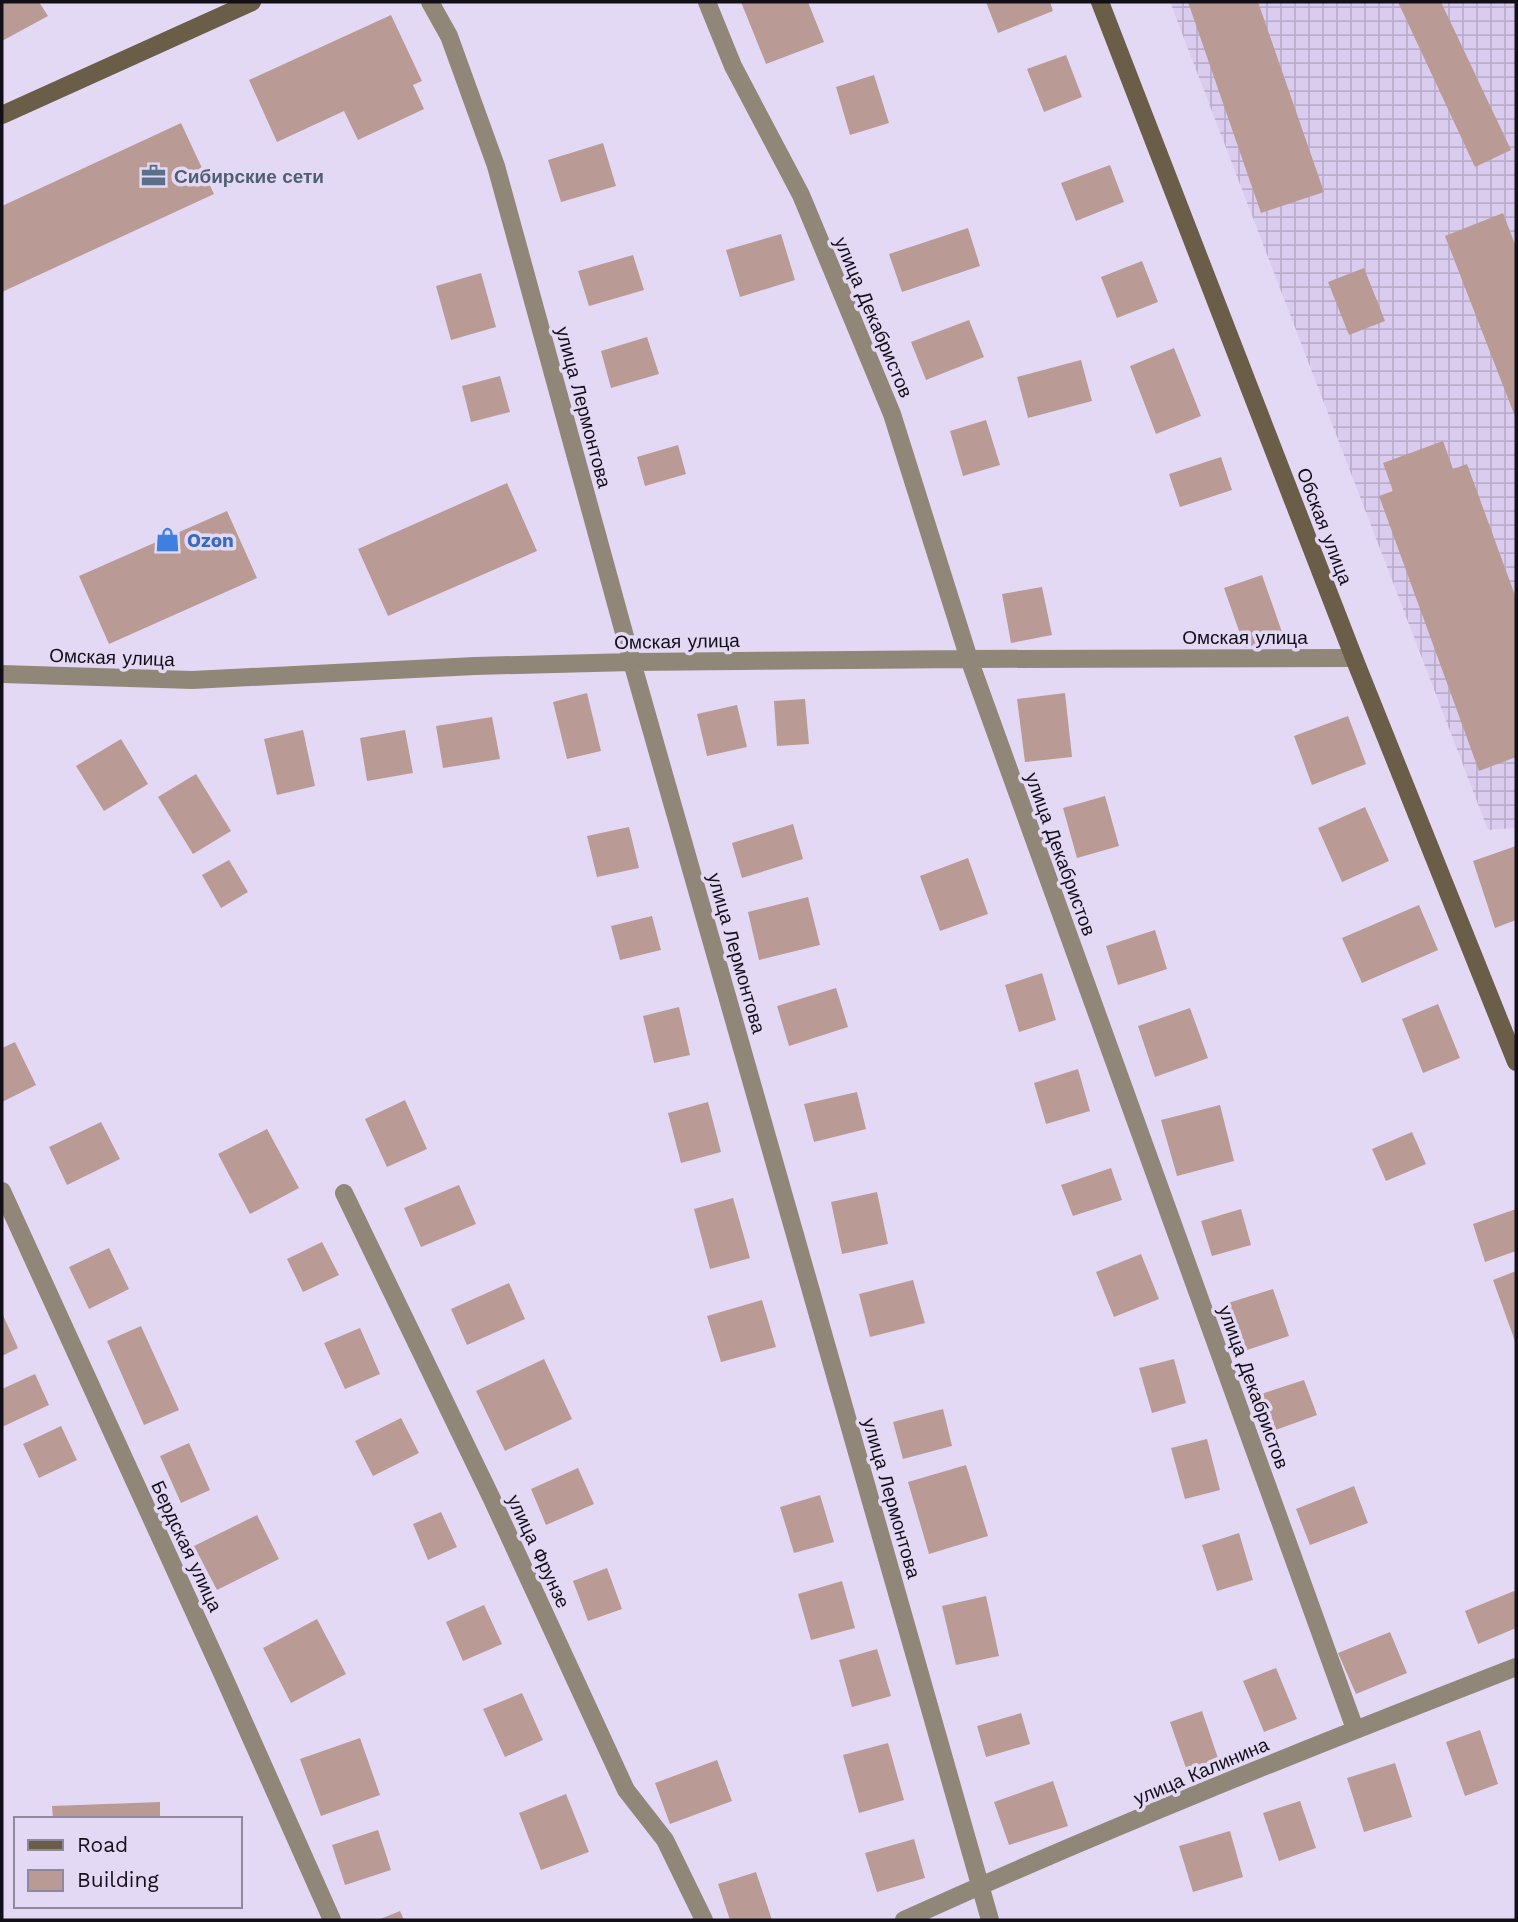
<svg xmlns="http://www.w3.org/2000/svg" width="1518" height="1922" font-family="'Work Sans',sans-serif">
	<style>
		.industrial { fill: url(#industrial-grid) }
		.building { fill: #ba9a94 }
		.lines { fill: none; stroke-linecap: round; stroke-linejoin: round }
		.street { stroke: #918779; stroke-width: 18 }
		.secondary { stroke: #6b5e49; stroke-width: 18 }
		.labels { text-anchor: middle; stroke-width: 7; stroke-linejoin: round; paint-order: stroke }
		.service-label { font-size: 19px; font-weight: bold; fill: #4e5e75; stroke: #e4d9f5; text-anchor: start }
		.street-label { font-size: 19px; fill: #130f18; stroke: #e4d9f5 }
		.shop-label { font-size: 19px; font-weight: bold; fill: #366cbe; stroke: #e4d9f5; text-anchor: start }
	</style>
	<defs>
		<pattern id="industrial-grid" width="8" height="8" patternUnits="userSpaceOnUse" patternTransform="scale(1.75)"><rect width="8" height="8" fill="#daccef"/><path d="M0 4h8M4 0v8" fill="none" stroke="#baaecc"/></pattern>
	</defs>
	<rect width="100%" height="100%" fill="#e4d9f5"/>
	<!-- industrial -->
	<path class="industrial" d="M1170,2H1516V828L1488,830Z"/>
	<!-- building -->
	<path class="building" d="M2,2H39L48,16L2,41Z
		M741,2H808L824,42L766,64Z
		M986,2H1050L1053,11L998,33Z
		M1188,2H1258L1324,192L1261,213Z
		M1398,2H1441L1511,150L1475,167Z
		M391,15L422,81L413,85L424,109L358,140L344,111L277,142L249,80Z
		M1066,55L1082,97L1044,112L1027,69Z
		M874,75L889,123L850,135L836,87Z
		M181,123L214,194L2,292V206Z
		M603,143L616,186L561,202L548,160Z
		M1110,165L1124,202L1076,221L1061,183Z
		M1503,213L1516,247V419L1445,236Z
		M968,228L980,266L902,292L889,254Z
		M781,234L795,280L740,297L726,250Z
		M633,255L644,290L589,306L578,271Z
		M1142,261L1158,302L1117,318L1101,277Z
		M1364,268L1385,321L1349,335L1328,282Z
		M481,273L496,327L451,340L436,286Z
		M969,320L984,357L926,380L911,342Z
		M647,337L659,374L611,388L601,351Z
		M1174,348L1201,416L1156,434L1130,366Z
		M1081,360L1092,401L1028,418L1017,377Z
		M500,376L510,412L471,422L462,386Z
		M986,420L1000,465L963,476L950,431Z
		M1443,441L1453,469L1467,464L1516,598V757L1479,771L1379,496L1393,491L1383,463Z
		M678,445L686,474L645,486L637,457Z
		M1221,457L1232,490L1180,507L1169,474Z
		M507,483L537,551L388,616L358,549Z
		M227,511L257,578L109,644L79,576Z
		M1262,575L1283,635L1245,648L1224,588Z
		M1042,587L1052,635L1011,643L1002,594Z
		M587,693L601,751L567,759L553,702Z
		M1065,693L1072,757L1025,762L1017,699Z
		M805,699L809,744L777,746L774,701Z
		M737,705L747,747L707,756L697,714Z
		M1348,716L1366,764L1312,785L1294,736Z
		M492,717L500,759L443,768L436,726Z
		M303,730L315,786L277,795L264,739Z
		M405,730L413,773L367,781L360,738Z
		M121,739L148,784L104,811L76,766Z
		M196,774L231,831L193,854L158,797Z
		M1105,796L1119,846L1077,858L1063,808Z
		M1365,807L1389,861L1342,882L1318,828Z
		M793,824L803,859L742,878L732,843Z
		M629,827L639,868L597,877L587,836Z
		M1516,846V920L1495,928L1473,861Z
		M968,858L988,914L940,931L920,876Z
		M229,860L248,892L221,908L202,875Z
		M808,897L820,945L759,960L748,912Z
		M1419,905L1438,950L1362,983L1342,938Z
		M652,916L661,950L620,960L611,926Z
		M1155,930L1167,969L1118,985L1106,946Z
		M1042,973L1056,1020L1019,1032L1005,985Z
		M836,988L848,1027L789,1046L777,1006Z
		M1438,1004L1460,1058L1423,1073L1402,1019Z
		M679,1007L690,1055L654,1063L643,1016Z
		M1190,1008L1208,1058L1155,1077L1138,1026Z
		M15,1042L36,1085L2,1102V1048Z
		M1078,1069L1090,1111L1046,1124L1034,1083Z
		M857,1092L866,1129L814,1142L804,1104Z
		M405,1100L427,1149L387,1167L365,1119Z
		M708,1102L721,1152L681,1163L668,1113Z
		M1220,1105L1234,1161L1177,1176L1161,1120Z
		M101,1122L120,1159L67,1185L49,1147Z
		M267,1129L299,1188L250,1214L218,1154Z
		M1412,1132L1426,1164L1386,1181L1372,1149Z
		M1111,1168L1122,1200L1073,1216L1061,1185Z
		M459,1185L476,1224L421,1247L404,1208Z
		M877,1192L888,1244L842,1254L831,1202Z
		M733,1198L750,1258L710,1269L694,1209Z
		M1241,1209L1251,1245L1212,1256L1201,1221Z
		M1516,1209V1251L1485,1262L1473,1224Z
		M322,1242L339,1275L303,1292L287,1259Z
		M109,1248L129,1289L89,1309L69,1267Z
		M1141,1254L1159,1299L1114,1317L1096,1272Z
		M1516,1271V1344L1493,1280Z
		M913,1280L925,1323L870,1337L859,1294Z
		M509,1283L525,1319L467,1345L451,1309Z
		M1273,1289L1289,1336L1241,1352L1225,1304Z
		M762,1300L776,1347L721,1362L707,1316Z
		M2,1313L18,1348L2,1356Z
		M141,1326L179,1410L144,1425L107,1341Z
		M360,1328L380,1374L345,1389L324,1343Z
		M544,1359L572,1419L505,1451L476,1391Z
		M1174,1359L1186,1403L1152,1413L1139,1368Z
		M35,1374L49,1405L2,1427V1389Z
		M1304,1380L1317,1415L1267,1433L1255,1396Z
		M943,1409L952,1446L903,1459L893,1422Z
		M401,1418L419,1453L373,1476L355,1441Z
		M61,1426L77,1460L39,1478L23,1444Z
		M1207,1439L1220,1490L1185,1499L1171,1448Z
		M189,1443L210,1490L181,1503L160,1456Z
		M966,1465L988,1536L929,1554L908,1482Z
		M578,1468L594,1504L546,1525L531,1489Z
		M1354,1486L1368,1523L1310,1545L1296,1509Z
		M820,1495L834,1542L794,1553L780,1507Z
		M441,1512L457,1547L428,1560L413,1524Z
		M257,1515L279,1559L217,1590L194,1546Z
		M1239,1533L1253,1580L1217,1591L1202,1545Z
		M607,1568L622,1609L588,1621L573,1581Z
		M842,1581L855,1628L811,1640L798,1594Z
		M1514,1591L1516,1597V1628L1478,1644L1465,1611Z
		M986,1596L999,1656L956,1665L942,1606Z
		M484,1605L502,1644L463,1661L446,1622Z
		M317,1619L346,1674L291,1703L263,1648Z
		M1390,1632L1407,1673L1356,1694L1338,1653Z
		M877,1649L891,1696L852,1707L839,1660Z
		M1276,1668L1297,1719L1264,1732L1243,1681Z
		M522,1693L543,1740L505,1757L483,1709Z
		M1202,1711L1219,1761L1187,1771L1170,1722Z
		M1021,1713L1030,1744L986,1757L977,1726Z
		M1480,1730L1498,1784L1465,1796L1446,1742Z
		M360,1738L380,1795L321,1816L300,1759Z
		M888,1743L904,1800L859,1813L843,1755Z
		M717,1760L732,1801L670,1824L655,1783Z
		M1395,1763L1412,1817L1364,1832L1347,1778Z
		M1053,1781L1068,1826L1009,1845L994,1802Z
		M566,1794L589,1852L541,1870L519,1813Z
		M1300,1801L1316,1848L1279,1861L1263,1813Z
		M160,1802V1819H53L52,1806Z
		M378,1830L391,1870L345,1885L332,1845Z
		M1230,1831L1243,1877L1193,1892L1179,1846Z
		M914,1839L925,1878L877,1892L865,1853Z
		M756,1872L772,1920H730L718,1884Z
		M400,1911L404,1920H378Z"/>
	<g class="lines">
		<!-- street -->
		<path class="street" d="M430,2L449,36L496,166L632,662L990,1920
			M707,2L733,66L801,195L892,414L969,659L1355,1729
			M2,674L192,680L475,666L632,662L969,659L1354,658
			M2,1191L222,1673L332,1920
			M344,1193L491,1497L626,1790L665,1840L704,1920
			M904,1920C1105,1829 1310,1747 1516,1667"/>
		<!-- secondary -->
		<path class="secondary" d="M1100,2L1354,658L1516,1062
			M2,115L252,2"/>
	</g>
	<!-- icons -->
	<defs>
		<symbol id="office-bare" viewBox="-9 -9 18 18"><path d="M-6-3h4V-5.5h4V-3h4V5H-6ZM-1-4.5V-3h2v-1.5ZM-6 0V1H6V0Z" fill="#5c6f8a" stroke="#e4d9f5" stroke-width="2.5" paint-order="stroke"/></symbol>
		<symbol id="shop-bare" viewBox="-9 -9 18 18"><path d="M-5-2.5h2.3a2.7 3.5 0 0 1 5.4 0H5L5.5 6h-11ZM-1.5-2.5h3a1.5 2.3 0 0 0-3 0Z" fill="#3f7fe0" stroke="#e4d9f5" stroke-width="2.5" paint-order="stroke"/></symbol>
	</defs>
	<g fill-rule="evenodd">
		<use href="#office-bare" x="136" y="158" width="35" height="35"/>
		<use href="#shop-bare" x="150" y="522" width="35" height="35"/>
	</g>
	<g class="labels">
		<!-- service labels -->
		<g class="service-label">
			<text x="174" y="183">Сибирские сети</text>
		</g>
		<!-- street labels -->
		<g class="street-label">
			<text transform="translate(874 317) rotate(67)" y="7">улица Декабристов</text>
			<text transform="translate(584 407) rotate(75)" y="7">улица Лермонтова</text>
			<text transform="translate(1325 526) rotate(69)" y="7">Обская улица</text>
			<text x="1245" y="644">Омская улица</text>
			<text transform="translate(677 641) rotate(-1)" y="7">Омская улица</text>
			<text transform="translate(112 657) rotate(2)" y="7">Омская улица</text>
			<text transform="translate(1061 854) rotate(70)" y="7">улица Декабристов</text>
			<text transform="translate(737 953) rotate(74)" y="7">улица Лермонтова</text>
			<text transform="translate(1254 1387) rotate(70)" y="7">улица Декабристов</text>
			<text transform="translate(892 1498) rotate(74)" y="7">улица Лермонтова</text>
			<text transform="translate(187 1546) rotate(65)" y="7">Бердская улица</text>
			<text transform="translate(539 1551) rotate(65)" y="7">улица Фрунзе</text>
			<text transform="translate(1201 1771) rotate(-23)" y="7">улица Калинина</text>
		</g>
		<!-- shop labels -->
		<g class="shop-label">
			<text x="187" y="547">Ozon</text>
		</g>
	</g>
	<!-- border -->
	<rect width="1518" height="1922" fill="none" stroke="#130f18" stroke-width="7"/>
	<!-- legend -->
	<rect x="14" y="1817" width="228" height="91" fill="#e4d9f5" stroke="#90889d" stroke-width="2"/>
	<rect x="28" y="1840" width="35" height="10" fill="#6b5e49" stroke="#90889d" stroke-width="2"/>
	<text x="77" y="1852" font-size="21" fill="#130f18">Road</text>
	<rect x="28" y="1870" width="35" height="21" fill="#ba9a94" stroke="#90889d" stroke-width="2"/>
	<text x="77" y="1887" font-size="21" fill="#130f18">Building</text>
</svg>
